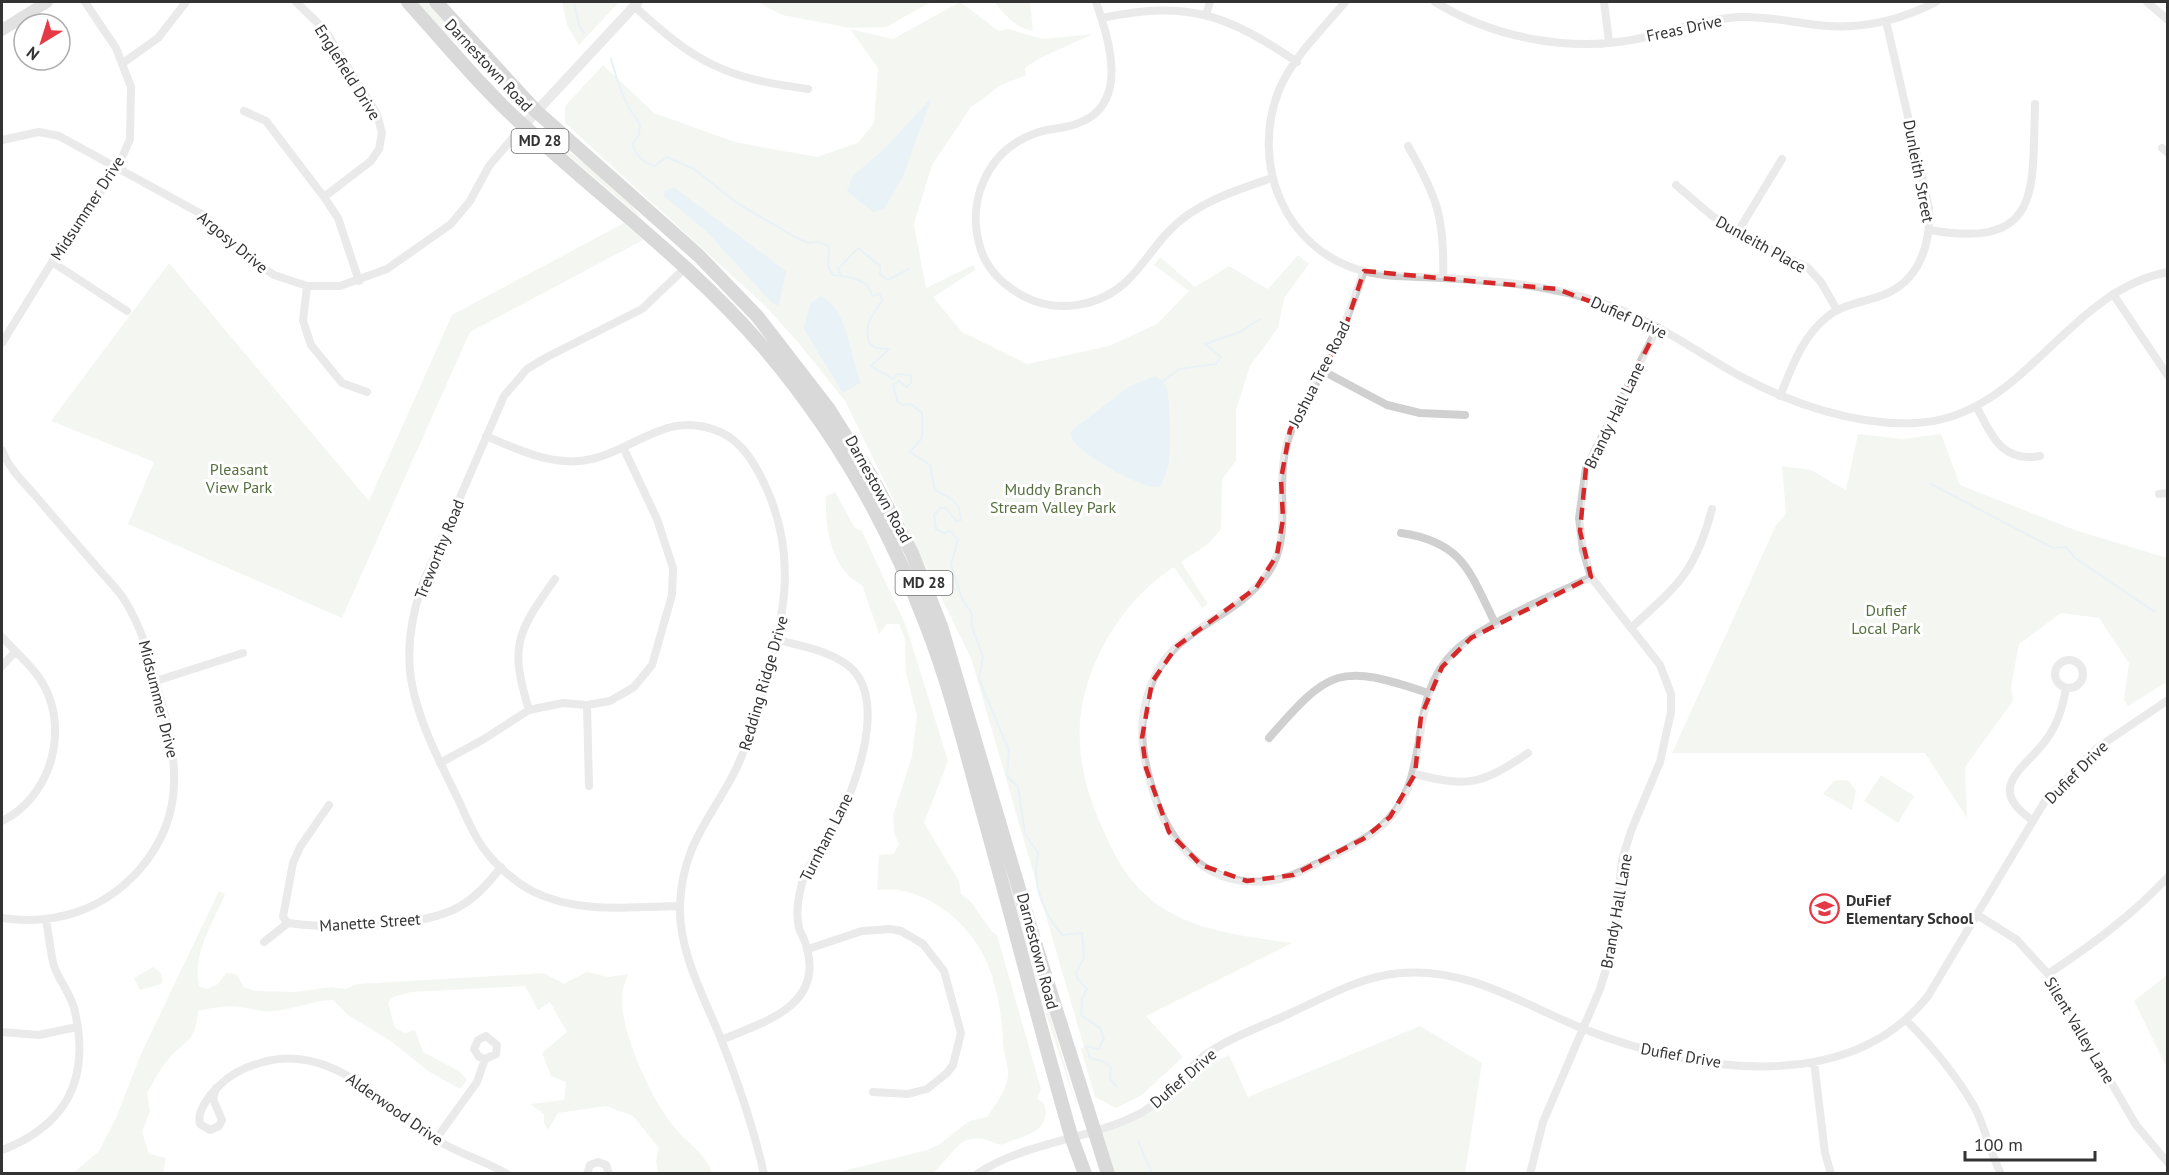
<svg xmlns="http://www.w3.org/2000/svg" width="2169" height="1175" font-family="'PT Sans',sans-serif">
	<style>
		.green { fill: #e6ecdf }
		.water { fill: #cfe2ee }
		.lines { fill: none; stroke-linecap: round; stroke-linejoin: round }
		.stream { stroke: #cfe2ee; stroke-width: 2 }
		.minor { stroke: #d0d0d0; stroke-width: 8 }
		.tertiary { stroke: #d0d0d0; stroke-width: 10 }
		.secondary { stroke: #bdbdbd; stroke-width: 12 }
		.primary { stroke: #ababab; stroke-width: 14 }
		.marked { fill: none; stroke: #d62828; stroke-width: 4.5; stroke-dasharray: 12 8; stroke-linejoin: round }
		.labels { text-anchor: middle; stroke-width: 6; stroke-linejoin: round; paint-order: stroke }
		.shield { fill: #fff; stroke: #707070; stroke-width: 1.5 }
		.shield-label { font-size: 15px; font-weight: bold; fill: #333 }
		.street-label { font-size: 16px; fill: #333; stroke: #fff }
		.park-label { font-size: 16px; fill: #56703f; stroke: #fff }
		.poi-label { font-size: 16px; font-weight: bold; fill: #333; stroke: #fff; text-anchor: start }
	</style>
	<rect width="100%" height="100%" fill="#fff"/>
	<!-- green -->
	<path class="green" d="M417,2H427L515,99L447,35Z
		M562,2H619L579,45L567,25Z
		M758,2H931L886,27L850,28L782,15Z
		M960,2L999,31L1008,29L1043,39L1093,34L1038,59L1025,68L1026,75L1001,85L971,107L932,165L914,224L926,288L973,265L975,270L933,297L962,332L1027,364L1109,346L1157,324L1189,291L1154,265L1160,257L1195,287L1229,266L1268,289L1298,255L1309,264L1284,298L1278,328L1250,366L1236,410V461L1222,479L1221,529L1208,544L1181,562L1208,604L1202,608L1174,567C1118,603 1076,676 1080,744C1081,775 1093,809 1106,836C1116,858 1128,880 1147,896C1186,931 1243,936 1292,943L1146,1016L1183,1057L1142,1095L1116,1108L1095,1097L1081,1049L1084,1047L971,658L845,401L797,341L765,306L565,123V106L603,65L654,113L735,142L817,157L858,143L874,123L878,68L850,29L893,39Z
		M994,2H1030L1033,31C1016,29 1005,14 994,2Z
		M542,132L595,171L626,198L642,219Z
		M624,223L643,240L470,332L342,618L128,524L154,462L51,421L169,263L369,501L452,315Z
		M778,350L826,413L892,521L932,612L1079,1113L1040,997L919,591L775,352Z
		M1858,434L1903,439L1941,434L1960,485L2075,530L2167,558V682L2128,706L2124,700L2129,663L2099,618L2061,613L2019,644L2011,686L2013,701L1965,767L1967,818L1925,753H1672L1776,525L1786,514L1782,466L1811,470L1846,490Z
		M835,492L855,528L862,531L906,626L948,761L924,823L959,881L961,894L971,902L992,932L997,935L1041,1089L1037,1099L1044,1103C1053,1134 1022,1135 1001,1145C958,1127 959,1150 933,1173H835L927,1150L940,1144L969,1121L987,1117C995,1105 1006,1091 1008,1076C1009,1066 1004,1055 1003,1044C1001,985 985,931 930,901C914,892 895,887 877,890L879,855L893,854L899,845L894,832L893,816L912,756L917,716L906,673L905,639L899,624H887L879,634C874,617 867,603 863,586C831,569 825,530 826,496Z
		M1881,775L1914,796L1898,823L1864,801Z
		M1842,780L1849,781L1856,791L1852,810L1823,794L1834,781Z
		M219,891L225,894C213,923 192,954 199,986L207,989L218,984L226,973L236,974L244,987L255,991L295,992L332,987L345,989L358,984L544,973L564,984L586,972L609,977L628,974C626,981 622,989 622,996C620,1031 652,1102 675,1128C688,1144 706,1154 712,1173H658L656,1160L659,1148L633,1116L606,1106L558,1113L548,1130L544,1123V1114L530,1104L564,1100L566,1082L551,1076L542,1053L567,1032L550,1002L538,1010L525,986L411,992L393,997L388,1003L395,1028L405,1033L415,1030L423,1052L459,1071L467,1080L460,1089L428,1071L391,1041L349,1016L333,1000C312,1000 294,1010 273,1011C261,1012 252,1009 240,1007C226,1005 211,1008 198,1011C195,1041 189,1038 170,1057C161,1067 154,1081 147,1093L150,1111L142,1132L149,1154L166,1158L163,1173H73L99,1151L116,1118L141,1054Z
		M153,967L160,972L163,980L161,984L140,990L134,978Z
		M2167,975V1068L2134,1001Z
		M1420,1026L1482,1063L1465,1173H1108L1094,1131L1152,1105L1181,1077L1229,1055L1248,1097Z"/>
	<!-- water -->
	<path class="water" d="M932,97L903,176L884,209L873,212L847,191L853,176L887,146Z
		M675,188L786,271L779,305L773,304L707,232L664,196L665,190Z
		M821,296C847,310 849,349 858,374L860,383L843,393L804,329L810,304Z
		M1156,376C1161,380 1166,383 1167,390C1170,402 1171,452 1168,465C1167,472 1163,479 1161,486C1148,494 1079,453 1073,440C1071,437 1071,434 1071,431L1130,386Z"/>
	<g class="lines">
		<!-- stream -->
		<path class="stream" d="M574,2L579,25L584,33
			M611,59C618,84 624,104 640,124L639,135L632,144C637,156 641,161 654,166L667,157L694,169L737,203L795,237L808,243L818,242L829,246L828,266L833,275C850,277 868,278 872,296L880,294L882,301C872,317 864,321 869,343L876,348L889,349L871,366L893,379L897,374L911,375V383L907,387L899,381L893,385L897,401L903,405L911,404L922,413V438L910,452L930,465L935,490C950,498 960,500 961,520L956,521L946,508H940L934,515L936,529L944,533L950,531L958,539L951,565L962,599L972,614L971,624L983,657L979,679L1009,751L1007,776L1018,787L1025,834L1038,853C1031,882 1043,913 1062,935L1082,933L1084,958L1076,972L1078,979L1087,989L1082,999L1081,1015L1100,1028L1104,1038L1099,1049L1086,1046L1090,1058L1105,1062L1111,1068L1110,1079L1117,1087
			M841,275L838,269L858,248L880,266V275L888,280L909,269
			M1163,381L1179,369L1216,364L1221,357L1205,344L1240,332L1260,319
			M1931,484L2053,548L2066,547L2075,558L2155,612
			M1138,1141L1152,1174"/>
		<!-- minor -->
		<path class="minor" d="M296,2L325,30L377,114L382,133L379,149L371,161L324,197
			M1096,2C1109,40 1131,106 1076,124C1063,129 1049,128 1036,133C987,150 965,202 981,250C988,271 1005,286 1023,296C1057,314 1100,307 1128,280C1150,258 1160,234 1189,214C1214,197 1243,188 1272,178
			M1345,2C1323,29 1292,58 1279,90C1250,163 1284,250 1363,271C1388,278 1416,276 1442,278C1498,281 1552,285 1605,304C1654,320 1695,351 1740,376C1792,404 1856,426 1916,423C2024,418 2066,291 2168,272
			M1435,2C1496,39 1575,54 1646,37C1678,29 1707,19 1740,17C1766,16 1791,22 1817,25C1858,30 1899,21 1936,2
			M1604,2L1609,42
			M2147,2L2168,20
			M634,6C696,63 724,78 808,89
			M1207,12L1210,2
			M1102,18C1188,0 1226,14 1297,62
			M123,63L158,38L186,2
			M244,111L266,121L324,197L338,218L359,281
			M2,140L39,132L59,136L205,216L242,253L274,275L307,286H340L387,269L451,224L470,201L489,166L523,126
			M1408,146C1437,197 1445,218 1443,278
			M2162,148L2168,153
			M1676,185L1711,215L1737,233L1807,267L1821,282L1837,310
			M1930,230C2043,250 2032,189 2035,104
			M1737,233L1782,159
			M52,262L127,311
			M1364,271C1352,305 1341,337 1324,369C1310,396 1291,421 1285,452C1276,493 1293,537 1268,573C1228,629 1159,625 1144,711C1139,738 1145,765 1153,791C1169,844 1207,888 1268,881C1289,879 1307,868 1326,859C1344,850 1363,841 1379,828C1437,781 1402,701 1455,651C1484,623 1553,596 1591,577
			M307,286L303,321L311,345L342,383L367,392
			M2113,294L2168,376
			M2,343L52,262L118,167L130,139L131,87L116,48L85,2
			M1323,371L1387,405L1420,413L1465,415
			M1780,396C1792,367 1802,337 1827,317C1842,304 1865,302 1883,295C1920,281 1931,243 1929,208L1886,21
			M1976,406C1992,435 2001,463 2040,456
			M486,436C519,450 555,468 592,459C638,448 669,409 720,432C744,442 758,469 768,492C798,562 783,621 763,691C755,720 747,748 733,775C708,822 683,846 680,904C678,951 704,997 721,1039C739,1085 753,1125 764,1174
			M2,450C8,467 22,481 34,494C54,518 75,542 96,566C105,577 117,588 125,601C142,628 150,659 158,689C176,755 189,812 140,869C104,910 55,926 2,918
			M2159,494L2168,493
			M1401,533C1464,542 1470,573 1496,625
			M1631,628C1678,585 1695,573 1712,509
			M2,637C18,655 39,671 48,694C67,740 47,799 2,821
			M2055 674a14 14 0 1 1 28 0a14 14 0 1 1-28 0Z
			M2,666L15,652
			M156,681L243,653
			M587,705L589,786
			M529,710C509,645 517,633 555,579
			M1269,738C1330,668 1339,663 1428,693
			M440,763L484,739L529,710L563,703L587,705L610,701L634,687L652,665L672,595L673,568L657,519L623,447
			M1415,774C1470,788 1482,784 1528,753
			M2032,820C1984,787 2026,768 2046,740C2058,724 2063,707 2066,688
			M680,906C631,907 577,914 532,891C516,882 499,868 487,853C475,838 467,819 459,801C440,762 418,722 411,679C406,647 412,615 422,585L504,396L527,369L547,357L642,309L685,268
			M1976,914L2017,940L2048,974L2136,1125L2168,1163
			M288,923L283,917L293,863L300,847L329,805
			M264,942L288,923C333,929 412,928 453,910C473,901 488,884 501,867
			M808,949L862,931L890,929L901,931L923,944L944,971L961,1033L953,1065L947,1073L927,1089L908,1094L873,1092
			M2048,974C2093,944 2130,917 2168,877
			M1906,1020C1932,1046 1957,1076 1975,1108C1986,1129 1990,1153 2001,1174
			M2,1032L39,1035L77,1027
			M721,1040C761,1023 823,1007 807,949C806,941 801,935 799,928C795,910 799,891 805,874C812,858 825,844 834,828C855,790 891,695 846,664C826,650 801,646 778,640
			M1814,1062L1825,1153L1831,1174
			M216,1088L213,1099L222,1120L219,1126L210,1130L200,1124C196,1111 211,1093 220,1085C231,1074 245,1067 260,1063C331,1041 383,1105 437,1140C459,1154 484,1160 507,1174
			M436,1139L477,1082L485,1059L496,1054L497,1045L486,1036L478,1040L474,1049L479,1057L485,1059
			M2,1150C67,1125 90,1079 75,1012C72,995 59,981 54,966C50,951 49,935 46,920
			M587,1174L590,1165L598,1162L606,1165L609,1174
			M977,1174C1025,1142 1088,1140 1139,1114C1164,1101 1182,1073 1205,1055C1229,1038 1258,1028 1284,1016C1322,999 1360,976 1401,973C1468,967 1524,1005 1584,1029C1690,1071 1847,1098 1928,996L2045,801L2097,748L2168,700
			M1530,1174L1543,1122L1600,989L1613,946L1622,860L1631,831L1660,762L1671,712V694L1660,665L1591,577L1583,550L1579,518L1586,468L1658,327"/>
		<!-- tertiary -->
		<path class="tertiary" d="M523,126L638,2"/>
		<!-- secondary -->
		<path class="secondary" d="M2,30L47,2"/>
		<!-- primary -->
		<path class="primary" d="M408,2C446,44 482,88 524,126C604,200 693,265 764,348C833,429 887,522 925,622C950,685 966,752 984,817C1014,924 1041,1032 1072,1139L1085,1174
			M436,2L536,111L698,255L757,316L828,408L871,476L912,553L941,626L1035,943L1108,1174"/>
	</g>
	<!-- marked area -->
	<path d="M0 0H2169V1175H0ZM1364,271L1557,289L1658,327L1586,468L1580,531L1591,577L1471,638L1442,667L1421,716L1415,774L1390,817L1363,839L1293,875L1247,881L1201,865L1169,832L1146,768L1142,738L1152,682L1177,646L1256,588L1277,555L1283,519L1281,479L1290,430L1344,331Z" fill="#fff" fill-opacity=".55" fill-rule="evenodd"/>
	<path class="marked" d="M1364,271L1557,289L1658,327L1586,468L1580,531L1591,577L1471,638L1442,667L1421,716L1415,774L1390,817L1363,839L1293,875L1247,881L1201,865L1169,832L1146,768L1142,738L1152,682L1177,646L1256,588L1277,555L1283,519L1281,479L1290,430L1344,331Z"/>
	<!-- icons -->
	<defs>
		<symbol id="school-ring" viewBox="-11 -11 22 22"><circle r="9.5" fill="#fff" stroke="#e63946" stroke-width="1.5"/><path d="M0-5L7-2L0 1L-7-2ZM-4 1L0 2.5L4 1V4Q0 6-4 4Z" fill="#e63946"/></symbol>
	</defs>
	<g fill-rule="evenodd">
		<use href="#school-ring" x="1808" y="892" width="33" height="33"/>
	</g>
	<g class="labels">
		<!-- shield labels -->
		<g class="shield">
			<rect x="511.5" y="129" width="57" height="24" rx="4.5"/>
			<rect x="895.5" y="571" width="57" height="24" rx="4.5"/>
		</g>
		<g class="shield-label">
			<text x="540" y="146">MD 28</text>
			<text x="924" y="588">MD 28</text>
		</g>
		<!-- street labels -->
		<g class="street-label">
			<text transform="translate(1684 28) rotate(-12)" y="6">Freas Drive</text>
			<text transform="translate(489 65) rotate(47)" y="6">Darnestown Road</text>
			<text transform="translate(348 72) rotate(58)" y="6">Englefield Drive</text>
			<text transform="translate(1919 171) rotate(79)" y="6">Dunleith Street</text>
			<text transform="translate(87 208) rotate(-57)" y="6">Midsummer Drive</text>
			<text transform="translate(233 242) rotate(40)" y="6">Argosy Drive</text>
			<text transform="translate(1761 244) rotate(29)" y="6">Dunleith Place</text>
			<text transform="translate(1629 317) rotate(24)" y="6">Dufief Drive</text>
			<text transform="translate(1319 374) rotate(-63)" y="6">Joshua Tree Road</text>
			<text transform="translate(1614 415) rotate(-64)" y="6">Brandy Hall Lane</text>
			<text transform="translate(879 489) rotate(61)" y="6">Darnestown Road</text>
			<text transform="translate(439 549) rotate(-68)" y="6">Treworthy Road</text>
			<text transform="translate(763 683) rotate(-74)" y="6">Redding Ridge Drive</text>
			<text transform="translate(159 699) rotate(76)" y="6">Midsummer Drive</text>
			<text transform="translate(2076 772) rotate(-45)" y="6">Dufief Drive</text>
			<text transform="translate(826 837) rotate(-63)" y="6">Turnham Lane</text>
			<text transform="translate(1616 911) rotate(-80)" y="6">Brandy Hall Lane</text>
			<text transform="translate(370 922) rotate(-4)" y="6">Manette Street</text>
			<text transform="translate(1038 951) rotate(75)" y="6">Darnestown Road</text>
			<text transform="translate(2080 1030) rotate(59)" y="6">Silent Valley Lane</text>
			<text transform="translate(1681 1055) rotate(10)" y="6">Dufief Drive</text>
			<text transform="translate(1183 1078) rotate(-41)" y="6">Dufief Drive</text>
			<text transform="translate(395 1109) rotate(35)" y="6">Alderwood Drive</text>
		</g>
		<!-- park labels -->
		<g class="park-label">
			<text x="239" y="475">Pleasant<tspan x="239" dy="18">View Park</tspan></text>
			<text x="1053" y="495">Muddy Branch<tspan x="1053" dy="18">Stream Valley Park</tspan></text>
			<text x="1886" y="616">Dufief<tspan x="1886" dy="18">Local Park</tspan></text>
		</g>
		<!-- poi labels -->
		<g class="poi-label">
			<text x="1846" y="906">DuFief<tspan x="1846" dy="18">Elementary School</tspan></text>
		</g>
	</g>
	<!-- border -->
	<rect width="2169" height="1175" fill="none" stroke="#333333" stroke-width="6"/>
	<!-- north arrow -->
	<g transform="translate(42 42) rotate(218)"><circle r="28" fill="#ffffff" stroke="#adadad" stroke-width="1.5"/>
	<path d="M0-4.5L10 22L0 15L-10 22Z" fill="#e63946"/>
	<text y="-9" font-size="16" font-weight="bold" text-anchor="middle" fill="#333333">N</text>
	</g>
	<!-- scale -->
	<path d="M1965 1151v9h130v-9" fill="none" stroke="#333333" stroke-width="3"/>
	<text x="1974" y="1151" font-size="18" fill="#333333" stroke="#ffffff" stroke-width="4.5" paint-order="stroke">100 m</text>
</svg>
